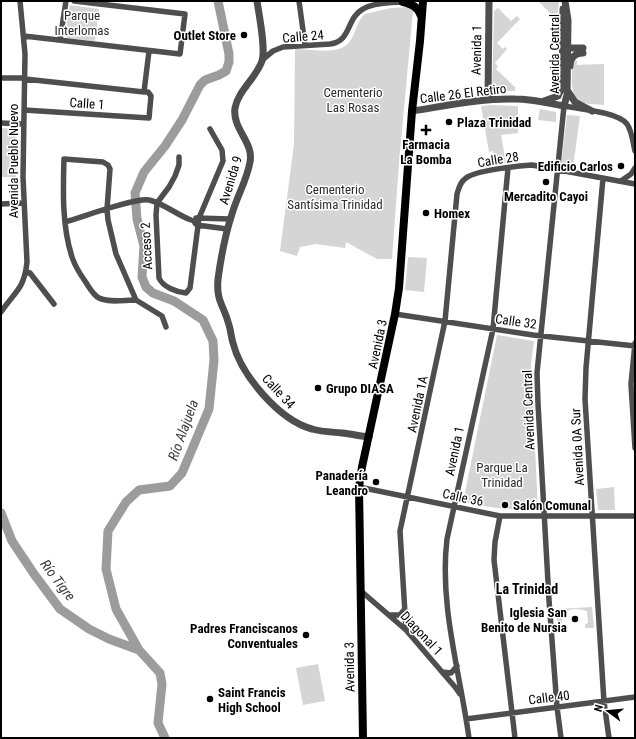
<svg xmlns="http://www.w3.org/2000/svg" width="636" height="739" font-family="'Roboto Condensed',sans-serif">
	<style>
		.green { fill: #d5d5d5 }
		.lines { fill: none; stroke-linecap: round; stroke-linejoin: round }
		.river { stroke: #9c9c9c; stroke-width: 9 }
		.minor { stroke: #4e4e4e; stroke-width: 5.5 }
		.tertiary { stroke: #4e4e4e; stroke-width: 7 }
		.primary { stroke: #000; stroke-width: 8 }
		.poi-dot { fill: #000; stroke: #fff; stroke-width: 1.5 }
		.labels { text-anchor: middle; stroke-width: 3; stroke-linejoin: round; paint-order: stroke }
		.park-label { font-size: 13px; fill: #2c2c2c; stroke: #fff }
		.poi-label { font-size: 13px; font-weight: bold; fill: #000; stroke: #fff; text-anchor: end }
		.street-label { font-size: 13px; fill: #000; stroke: #fff }
		.water-label { font-size: 14px; font-style: italic; fill: #3d3d3d; stroke: #fff }
		.neighbourhood-label { font-size: 14px; font-weight: bold; fill: #000; stroke: #fff }
	</style>
	<rect width="100%" height="100%" fill="#fff"/>
	<!-- green -->
	<path class="green" d="M538,1H559L558,12L554,17Z
		M70,5L99,9L95,41L67,38L65,36L69,7Z
		M409,7L413,11L399,163L392,259H377L346,242L345,248L316,244L300,247L297,256L280,251L294,144L295,49C310,49 341,56 350,41C357,31 355,24 365,14L391,8Z
		M498,8L511,21L517,16L520,19L497,43L503,49L505,47L507,49L495,63L498,66L496,69L516,88L514,90L517,91H492L494,11Z
		M573,61H577V65L604,64V105C597,104 588,105 582,102C568,96 572,74 573,61Z
		M491,105L518,106V133L501,135L506,163L495,165L493,151L489,152L481,106Z
		M540,109L556,112V122L538,120Z
		M567,115L580,116L573,167L561,165Z
		M1,128L17,129L16,177H1Z
		M408,257L427,258L424,292L405,290Z
		M497,335L534,341L531,365L538,510C512,510 488,508 463,502Z
		M614,487L615,510H598L596,489Z
		M592,607L594,628H585V624L588,623L587,611C577,608 570,608 562,614V625L557,626V609Z
		M318,664L325,701L303,705L296,668Z"/>
	<g class="lines">
		<!-- river -->
		<path class="river" d="M1,513L12,541L34,574L60,609L89,629L109,639L139,650
			M165,738L158,723L162,684L160,673L139,650L116,609L106,569L108,531L126,502L139,490L170,486L182,473L209,409L214,360L213,341L203,320L174,301L153,293L146,287L142,277L144,246L137,219L135,193L144,172L165,146L182,120L200,85L205,80L219,75L226,71L229,62V54L218,1"/>
		<!-- minor -->
		<path class="minor" d="M299,1L305,45
			M24,36L180,54L185,14L74,1
			M60,40L66,1
			M262,60L273,51L283,47L330,44C352,41 346,18 363,9C373,3 394,2 406,2
			M1,78H25
			M144,92L149,51
			M24,110L149,118L151,96L148,92H144L25,79
			M1,123L23,124
			M179,157V165L175,176L169,187L157,203L156,215L159,278C163,287 176,292 186,293L190,288L199,218L223,161L222,150L210,129
			M603,178L586,368L585,399L604,702L609,738
			M621,181L631,174L635,168
			M1,204L23,203
			M196,218L230,219
			M65,222C83,217 133,198 149,200C163,203 177,215 191,220
			M195,223L197,225L227,229
			M26,272L30,273L54,304
			M136,300C124,300 109,303 99,298C93,295 89,287 85,281C80,274 75,266 72,257C62,226 63,192 64,159L103,162L108,165L110,169L107,209L108,220L116,254L136,300L162,316L166,327
			M1,312C15,291 24,290 27,262L23,177L25,54L20,1
			M395,314L533,335L635,346
			M635,343L631,384L635,448
			M359,487L500,516H635
			M500,516L495,542L494,560L515,738
			M361,591L406,630L455,687L460,694
			M390,615H400L404,610
			M406,630L400,531L445,321L457,194C459,188 460,182 466,178C476,170 519,166 532,165L635,184
			M442,672L451,673L457,666
			M466,719L635,697
			M469,738C460,672 439,605 447,539L493,329L508,168
			M561,738L557,707L549,600L538,404L537,373L564,106C579,109 618,112 627,124C632,131 633,143 635,151"/>
		<!-- tertiary -->
		<path class="tertiary" d="M257,1C259,15 266,49 262,61C256,78 238,91 235,108C232,129 254,142 250,162C247,180 237,196 232,214C225,235 221,257 218,279C216,302 224,305 229,325C231,331 231,337 233,343C241,375 279,420 312,429C322,432 332,432 342,433C351,434 360,436 369,437
			M565,53L570,48H583
			M570,66C570,58 575,53 583,53
			M562,88L563,9
			M567,90L575,102L592,111
			M488,100L489,1
			M544,101L558,96L561,89L562,84
			M564,106L567,95L568,20L565,1
			M412,111C445,106 481,98 515,99C531,99 548,103 564,106"/>
		<!-- primary -->
		<path class="primary" d="M403,2C412,4 418,7 421,16
			M363,738L359,487L362,467L395,314L399,288L412,111L420,41L423,1"/>
	</g>
	<!-- markers -->
	<g class="poi-dot">
		<circle cx="244" cy="35" r="4"/>
		<circle cx="449" cy="122" r="4"/>
		<path d="M424 124h4v4h4v4h-4v4h-4v-4h-4v-4h4z"/>
		<circle cx="621" cy="166" r="4"/>
		<circle cx="546" cy="182" r="4"/>
		<circle cx="426" cy="213" r="4"/>
		<circle cx="318" cy="388" r="4"/>
		<circle cx="376" cy="482" r="4"/>
		<circle cx="505" cy="505" r="4"/>
		<circle cx="575" cy="619" r="4"/>
		<circle cx="306" cy="635" r="4"/>
		<circle cx="210" cy="699" r="4"/>
	</g>
	<g class="labels">
		<!-- park labels -->
		<g class="park-label">
			<text x="82" y="20">Parque<tspan x="82" dy="15">Interlomas</tspan></text>
			<text x="353" y="97">Cementerio<tspan x="353" dy="15">Las Rosas</tspan></text>
			<text x="335" y="194">Cementerio<tspan x="335" dy="15">Santísima Trinidad</tspan></text>
			<text x="502" y="472">Parque La<tspan x="502" dy="15">Trinidad</tspan></text>
		</g>
		<!-- poi labels -->
		<g class="poi-label">
			<text x="236" y="40">Outlet Store</text>
			<text x="457" y="127" text-anchor="start">Plaza Trinidad</text>
			<text x="426" y="149" text-anchor="middle">Farmacia<tspan x="426" dy="15">La Bomba</tspan></text>
			<text x="613" y="171">Edificio Carlos</text>
			<text x="546" y="201" text-anchor="middle">Mercadito Cayoi</text>
			<text x="434" y="218" text-anchor="start">Homex</text>
			<text x="326" y="393" text-anchor="start">Grupo DIASA</text>
			<text x="368" y="480">Panadería<tspan x="368" dy="15">Leandro</tspan></text>
			<text x="513" y="510" text-anchor="start">Salón Comunal</text>
			<text x="567" y="617">Iglesia San<tspan x="567" dy="15">Benito de Nursia</tspan></text>
			<text x="298" y="633">Padres Franciscanos<tspan x="298" dy="15">Conventuales</tspan></text>
			<text x="218" y="697" text-anchor="start">Saint Francis<tspan x="218" dy="15">High School</tspan></text>
		</g>
		<!-- street labels -->
		<g class="street-label">
			<text transform="translate(303 36) rotate(-5)" y="5">Calle 24</text>
			<text transform="translate(476 50) rotate(-89)" y="5">Avenida 1</text>
			<text transform="translate(554 54) rotate(-90)" y="5">Avenida Central</text>
			<text transform="translate(463 93) rotate(-7)" y="5">Calle 26 El Retiro</text>
			<text transform="translate(87 103) rotate(4)" y="5">Calle 1</text>
			<text transform="translate(498 159) rotate(-9)" y="5">Calle 28</text>
			<text transform="translate(13 161) rotate(-90)" y="5">Avenida Pueblo Nuevo</text>
			<text transform="translate(230 180) rotate(-73)" y="5">Avenida 9</text>
			<text transform="translate(146 246) rotate(-93)" y="5">Acceso 2</text>
			<text transform="translate(516 321) rotate(8)" y="5">Calle 32</text>
			<text transform="translate(377 344) rotate(-78)" y="5">Avenida 3</text>
			<text transform="translate(279 391) rotate(47)" y="5">Calle 34</text>
			<text transform="translate(417 404) rotate(-78)" y="5">Avenida 1A</text>
			<text transform="translate(528 410) rotate(-92)" y="5">Avenida Central</text>
			<text transform="translate(577 447) rotate(-93)" y="5">Avenida 0A Sur</text>
			<text transform="translate(454 451) rotate(-78)" y="5">Avenida 1</text>
			<text transform="translate(463 497) rotate(12)" y="5">Calle 36</text>
			<text transform="translate(422 633) rotate(47)" y="5">Diagonal 1</text>
			<text transform="translate(349 667) rotate(-91)" y="5">Avenida 3</text>
			<text transform="translate(549 697) rotate(-7)" y="5">Calle 40</text>
		</g>
		<!-- water labels -->
		<g class="water-label">
			<text transform="translate(183 430) rotate(-70)" y="5">Río Alajuela</text>
			<text transform="translate(58 580) rotate(53)" y="5">Río Tigre</text>
		</g>
		<!-- neighbourhood labels -->
		<g class="neighbourhood-label">
			<text x="527" y="594">La Trinidad</text>
		</g>
	</g>
	<!-- border -->
	<rect width="636" height="739" fill="none" stroke="#000000" stroke-width="4"/>
	<!-- north arrow -->
	<g transform="translate(608 711) rotate(286)" stroke="#ffffff" stroke-width="3" paint-order="stroke">
	<path d="M0-3L7 15L0 10L-7 15Z" fill="#000000"/>
	<text y="-6" font-size="11" font-weight="bold" text-anchor="middle" fill="#000000">N</text>
	</g>
</svg>
